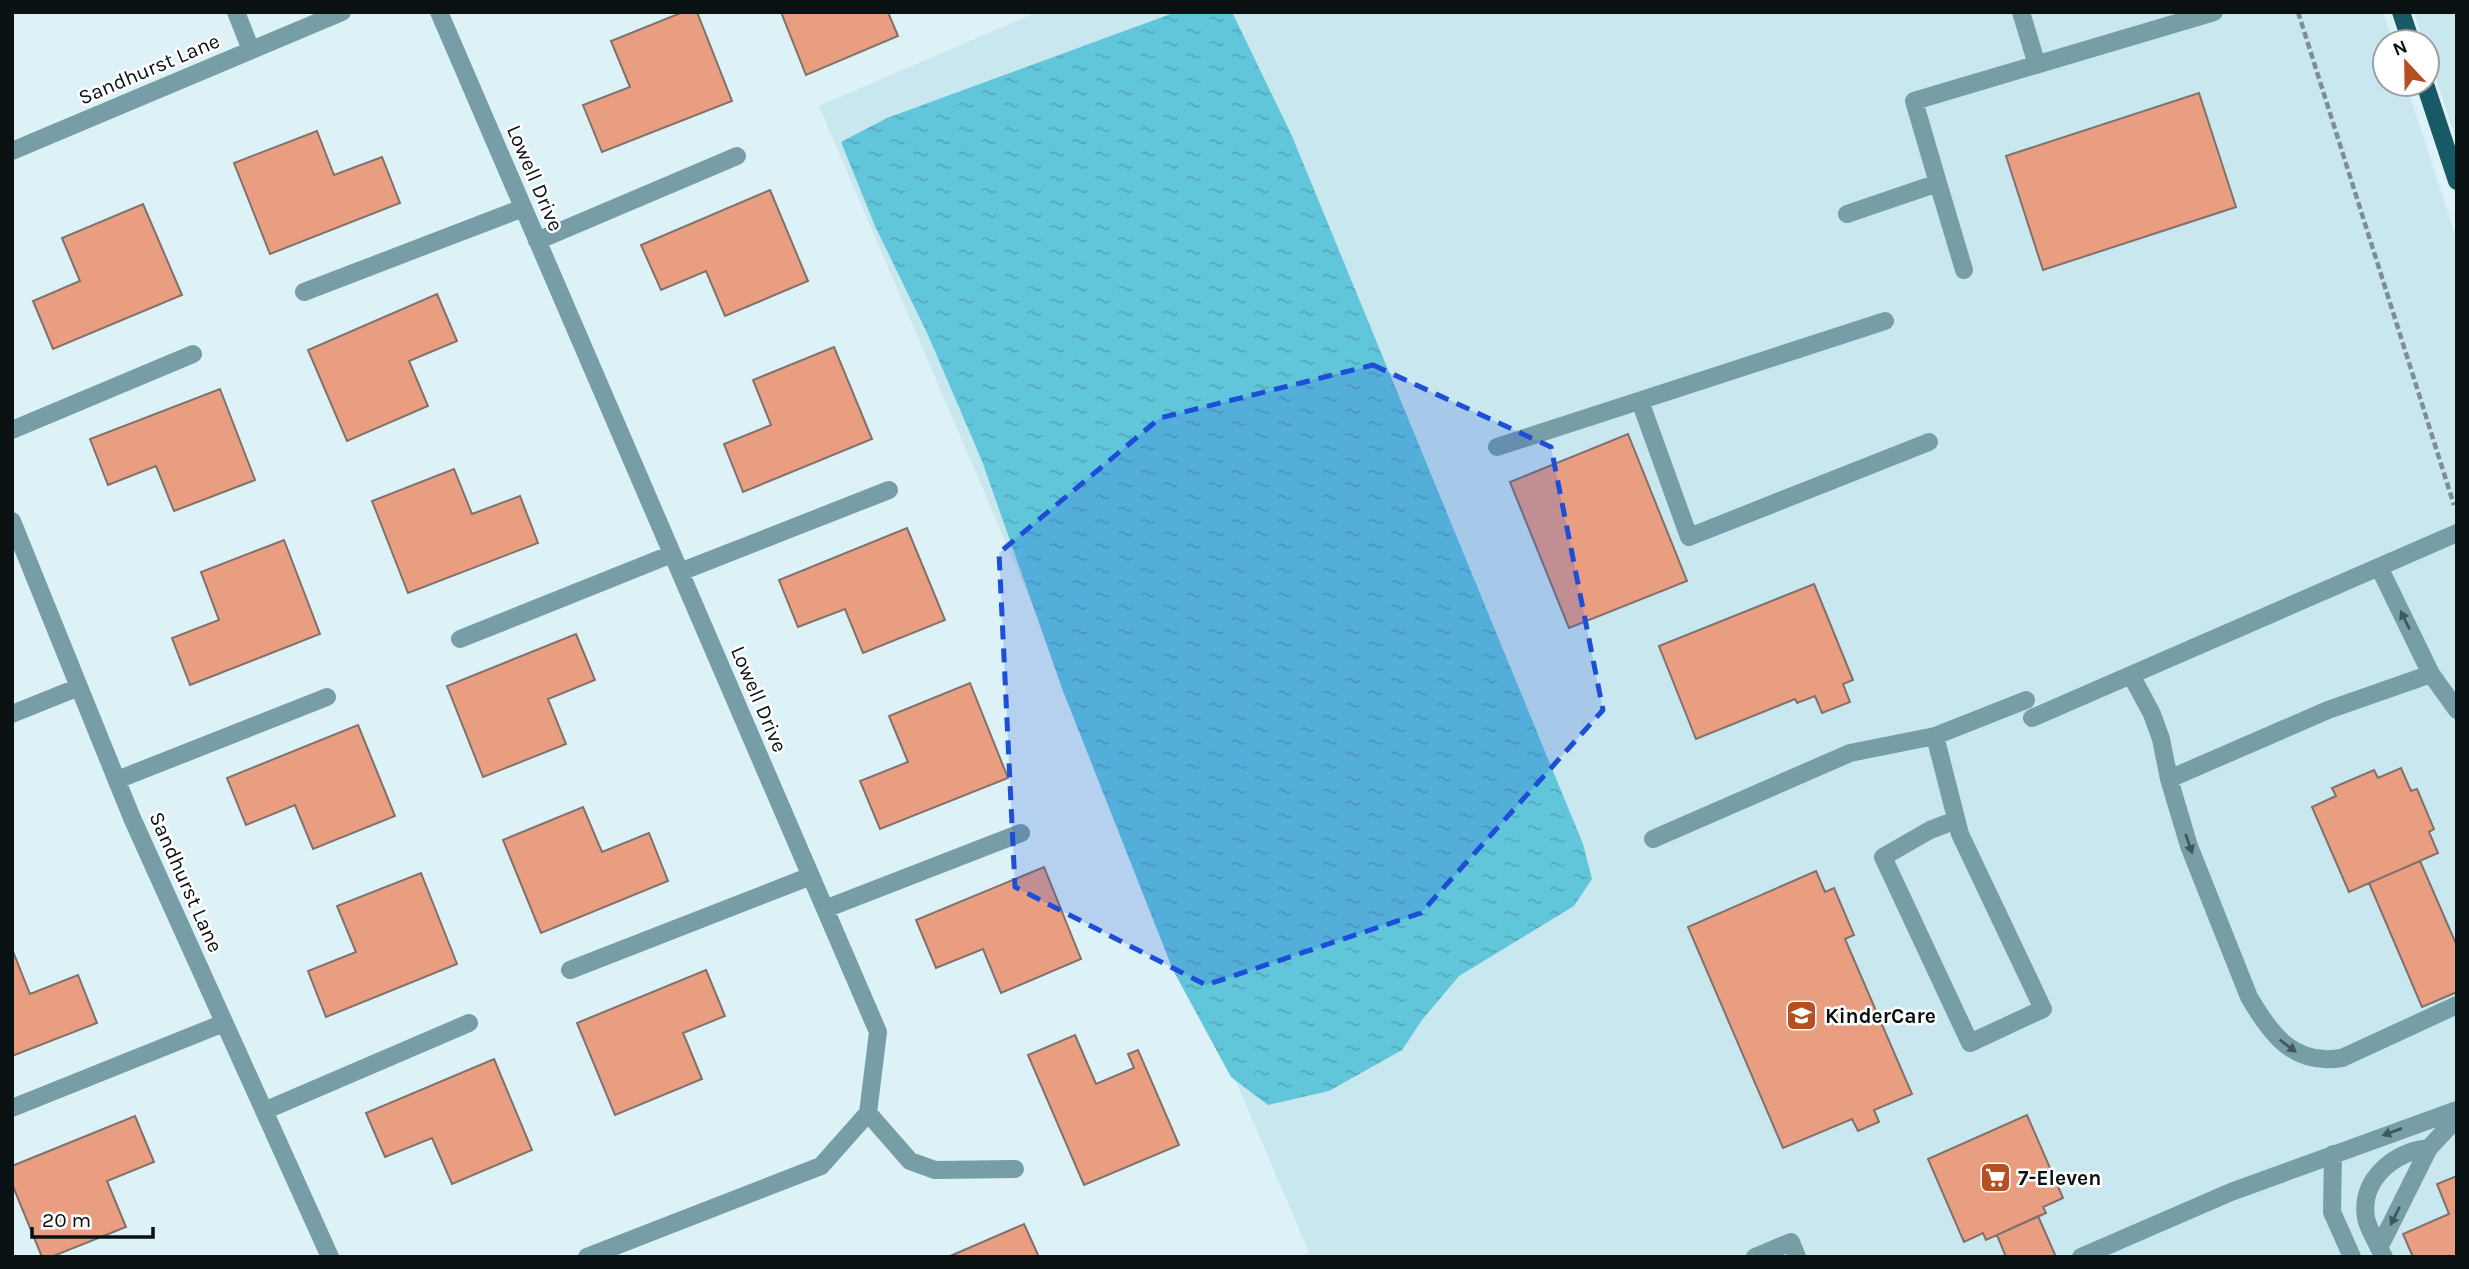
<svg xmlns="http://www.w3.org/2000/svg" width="2469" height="1269" font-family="Karla,sans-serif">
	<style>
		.built { fill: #c8e7ee }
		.water { fill: url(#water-ripples) }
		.building { fill: #e99e82; stroke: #82716b; stroke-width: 2 }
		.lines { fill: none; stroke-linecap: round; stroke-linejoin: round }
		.path { stroke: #7f8e91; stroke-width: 4.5; stroke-dasharray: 7 3.5; stroke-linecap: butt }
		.minor { stroke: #779ea6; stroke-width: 18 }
		.major { stroke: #175965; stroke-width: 18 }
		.oneway { fill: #40585c }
		.marked { fill: #1d4ed8; fill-opacity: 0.2; stroke: #1d4ed8; stroke-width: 5; stroke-dasharray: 14 9; stroke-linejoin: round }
		.labels { text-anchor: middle; stroke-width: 5; stroke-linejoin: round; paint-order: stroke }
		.street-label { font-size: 21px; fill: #0a1113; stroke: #fff }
		.poi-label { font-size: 21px; font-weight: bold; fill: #0a1113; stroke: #fff; text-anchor: start }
	</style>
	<defs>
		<pattern id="water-ripples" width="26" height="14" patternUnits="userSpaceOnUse" patternTransform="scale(1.75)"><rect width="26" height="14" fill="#62c6db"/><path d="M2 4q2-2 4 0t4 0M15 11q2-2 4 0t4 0" fill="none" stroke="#54a9bb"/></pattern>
	</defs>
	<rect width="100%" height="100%" fill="#ddf2f7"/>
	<!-- built -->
	<path class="built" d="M1037,12H2383L2393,42H2385V84H2406L2457,240V1257H1299L1309,1252L819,106Z
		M2414,12H2457V142L2427,51V42H2424Z"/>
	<!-- water -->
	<path class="water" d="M1176,12H1232L1292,136L1583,844L1592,879L1574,906L1459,976L1422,1020L1402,1050L1329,1091L1268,1105L1231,1077L1173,970L1063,691L982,461L928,335L875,226L841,142L887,118Z"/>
	<!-- building -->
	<path class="building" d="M683,12H697L732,101L602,152L583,105L630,87L611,41Z
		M781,12H888L898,36L806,75Z
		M2199,93L2236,207L2043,270L2006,156Z
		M317,131L334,175L382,157L400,203L270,254L234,163Z
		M770,190L808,281L725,316L706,271L661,290L641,245Z
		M143,204L182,295L53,349L33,301L80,281L62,238Z
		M437,294L457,341L409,361L428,406L347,441L308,350Z
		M834,347L872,439L743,492L724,444L771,425L753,380Z
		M220,389L255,480L174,511L156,466L108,485L90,439Z
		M1628,434L1687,581L1569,628L1510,482Z
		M454,469L472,514L520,496L538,543L408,593L372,501Z
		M907,528L945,620L863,653L845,609L798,627L779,580Z
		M284,540L320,634L190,685L172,638L219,620L201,572Z
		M1814,584L1853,680L1843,684L1850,702L1822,713L1815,696L1797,703L1795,699L1696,739L1659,646Z
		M576,634L595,680L548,699L566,744L483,777L447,686Z
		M970,683L1008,778L880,829L860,781L908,762L889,716Z
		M358,725L395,816L313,849L295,805L246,825L227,778Z
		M2401,768L2411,791L2417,789L2434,829L2429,832L2438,853L2349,892L2312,807L2336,796L2332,788L2374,770L2378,778Z
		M583,807L602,852L649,833L668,881L541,933L503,840Z
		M2420,861L2457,946V992L2422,1007L2369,883Z
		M1044,867L1081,959L1001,993L983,949L936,968L916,920Z
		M1816,871L1825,892L1834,888L1854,935L1845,939L1912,1094L1874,1110L1879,1122L1858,1131L1852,1119L1783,1148L1688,927Z
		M421,873L457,964L326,1017L308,971L356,952L337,906Z
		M12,949L30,994L78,975L97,1023L12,1056Z
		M706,970L725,1016L683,1033L702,1079L615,1115L577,1023Z
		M1075,1035L1096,1084L1134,1068L1128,1054L1138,1050L1179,1145L1084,1185L1028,1055Z
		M494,1059L532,1150L452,1184L432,1138L385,1157L366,1113Z
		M2027,1115L2063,1198L2043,1207L2046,1213L1986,1240L1983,1233L1964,1242L1928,1159Z
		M135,1116L154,1162L107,1181L126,1227L51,1257H42L12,1184V1166Z
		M2457,1176V1257H2413L2403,1234L2449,1214L2437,1184Z
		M2038,1216L2056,1257H2006L1997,1235Z
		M1024,1224L1039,1257H948Z"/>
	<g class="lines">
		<!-- path -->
		<path class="path" d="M2298,12L2454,505"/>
		<!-- minor -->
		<path class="minor" d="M236,12L251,50
			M439,12L878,1032L868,1113L821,1166L587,1257
			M2021,12L2037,65
			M12,151L342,12
			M1938,183L1964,270
			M1847,214L1938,183L1914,101L2214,12
			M537,241L737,156
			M304,292L523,208
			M1640,401L1689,537L1929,442
			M12,430L193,354
			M1497,447L1885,321
			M12,521L132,818L330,1257
			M2379,567L2431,674L2457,710
			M680,572L889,490
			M460,639L672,554
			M2131,675L2152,714L2161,739L2169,779L2189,846L2249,997C2271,1035 2294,1066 2342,1058L2457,1005
			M12,714L79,687
			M2032,718L2457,533
			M1935,736L1960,834L2043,1009L1970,1043L1883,857L1930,830L1956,820
			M2169,779L2328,710L2431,674
			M117,780L327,697
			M1653,839L1850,753L1935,736L2026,700
			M825,909L1021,833
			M570,970L811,876
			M12,1108L224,1023
			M264,1111L469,1023
			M868,1113L910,1161L935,1170L1015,1169
			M2333,1154L2332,1212L2352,1257
			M2379,1248C2375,1239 2368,1228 2366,1218C2360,1179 2394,1152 2429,1148
			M1755,1257L1791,1242L1797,1257
			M2081,1257L2231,1192L2457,1110
			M2384,1257L2379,1248L2429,1148L2457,1118"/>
		<!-- major -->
		<path class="major" d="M2401,12L2411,42
			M2425,84L2457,181"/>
	</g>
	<!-- one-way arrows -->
	<defs><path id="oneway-solid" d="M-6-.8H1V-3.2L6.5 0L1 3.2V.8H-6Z" transform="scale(1.75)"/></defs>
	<g class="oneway">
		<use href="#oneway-solid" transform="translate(2405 620) rotate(-116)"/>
		<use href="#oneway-solid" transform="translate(2189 844) rotate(71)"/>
		<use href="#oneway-solid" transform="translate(2288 1046) rotate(37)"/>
		<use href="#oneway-solid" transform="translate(2392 1132) rotate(160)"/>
		<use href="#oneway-solid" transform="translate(2395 1216) rotate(116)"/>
	</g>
	<!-- marked area -->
	<path class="marked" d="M1373,365L1551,447L1603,710L1421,913L1206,985L1015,887L999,553L1160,418Z"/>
	<!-- icons -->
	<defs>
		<symbol id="school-square" viewBox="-11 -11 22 22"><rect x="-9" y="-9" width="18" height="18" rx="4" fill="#b54f24" stroke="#fff"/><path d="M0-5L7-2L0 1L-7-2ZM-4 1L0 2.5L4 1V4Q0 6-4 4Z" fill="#fff"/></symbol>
		<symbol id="supermarket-square" viewBox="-11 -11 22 22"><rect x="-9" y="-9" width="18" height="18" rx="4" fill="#b54f24" stroke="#fff"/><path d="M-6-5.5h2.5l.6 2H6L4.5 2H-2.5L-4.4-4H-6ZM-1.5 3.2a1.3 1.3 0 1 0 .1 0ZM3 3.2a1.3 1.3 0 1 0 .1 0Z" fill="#fff"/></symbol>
	</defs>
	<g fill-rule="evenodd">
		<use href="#school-square" x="1784" y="998" width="35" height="35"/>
		<use href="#supermarket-square" x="1978" y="1160" width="35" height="35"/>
	</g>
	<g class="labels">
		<!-- street labels -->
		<g class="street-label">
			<text transform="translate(149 69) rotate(-23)" y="7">Sandhurst Lane</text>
			<text transform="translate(535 178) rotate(67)" y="7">Lowell Drive</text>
			<text transform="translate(759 699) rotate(67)" y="7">Lowell Drive</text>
			<text transform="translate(186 882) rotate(66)" y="7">Sandhurst Lane</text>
		</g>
		<!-- poi labels -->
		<g class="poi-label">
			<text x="1825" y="1023">KinderCare</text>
			<text x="2018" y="1185">7-Eleven</text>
		</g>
	</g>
	<!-- border -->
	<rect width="2469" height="1269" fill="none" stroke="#0a1113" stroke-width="28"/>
	<!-- north arrow -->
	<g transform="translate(2406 63) rotate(338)"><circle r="33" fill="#ffffff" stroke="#9da0a1" stroke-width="2"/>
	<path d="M0-5L12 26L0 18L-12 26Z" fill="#b54f24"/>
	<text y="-10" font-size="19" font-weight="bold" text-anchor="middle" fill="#0a1113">N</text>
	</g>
	<!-- scale -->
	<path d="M32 1227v10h121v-10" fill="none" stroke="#0a1113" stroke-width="3.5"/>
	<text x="42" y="1227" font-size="21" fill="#0a1113" stroke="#ffffff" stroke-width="5" paint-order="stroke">20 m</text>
</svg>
